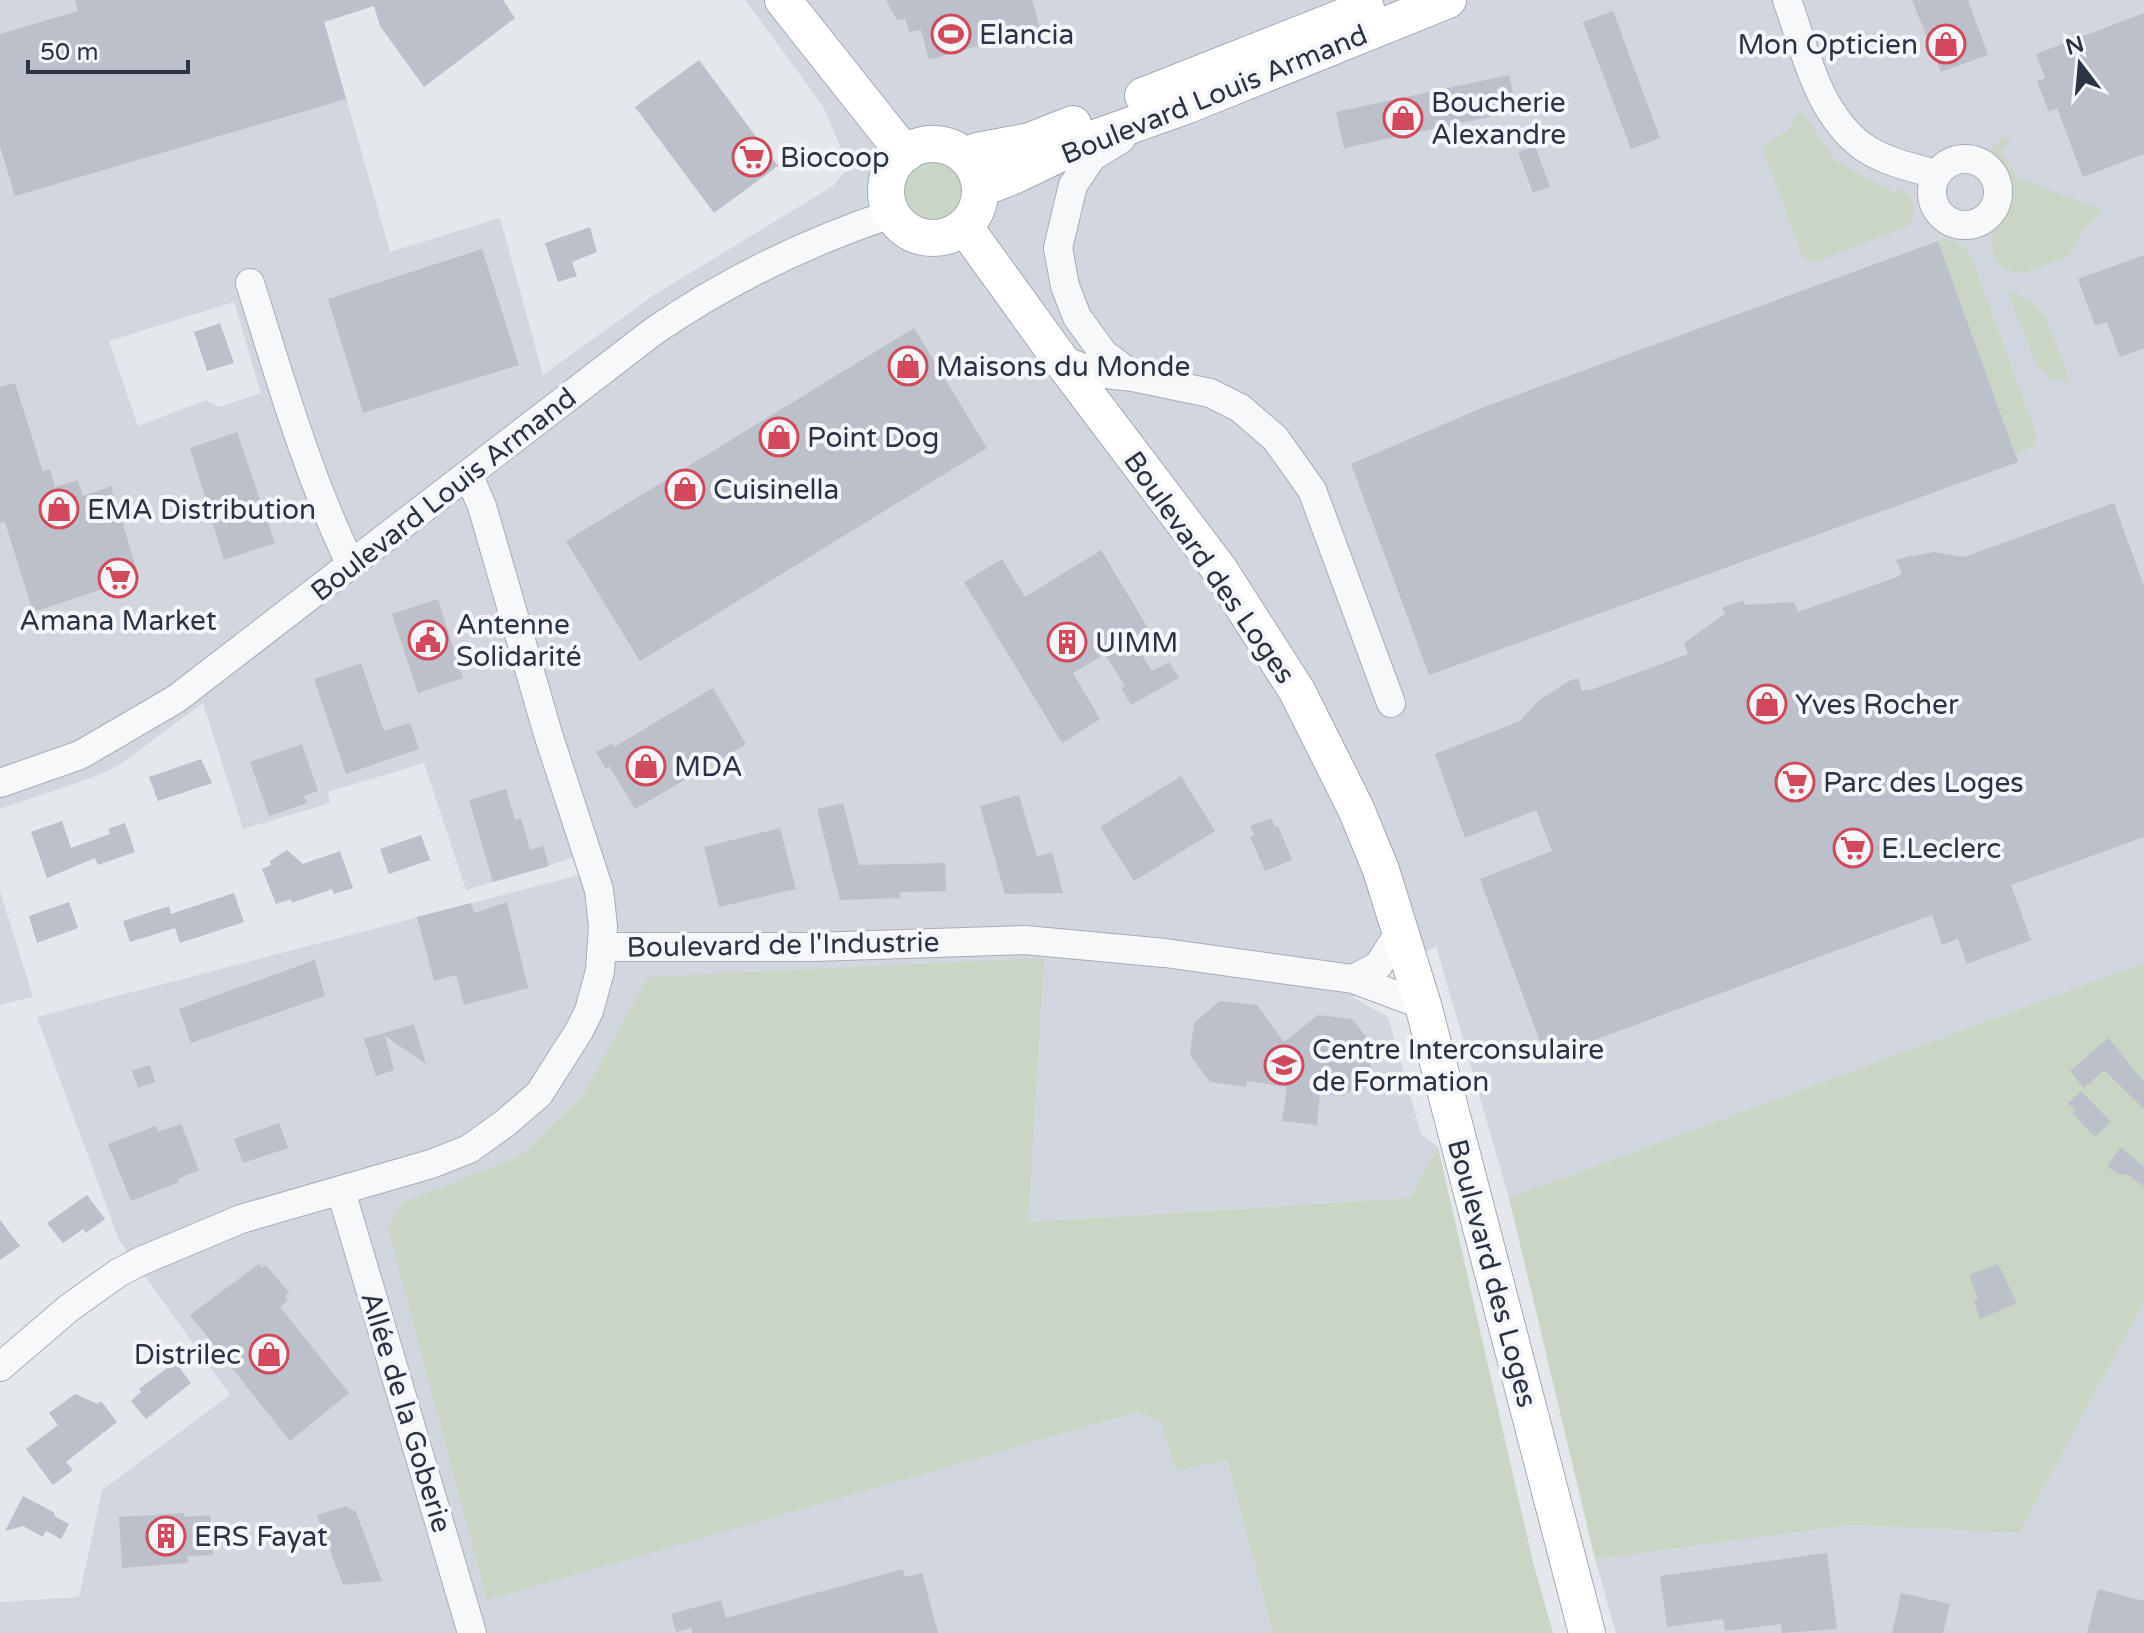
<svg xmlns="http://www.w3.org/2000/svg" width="2144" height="1633" font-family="'Varela Round',sans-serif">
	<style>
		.built { fill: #d2d6de; fill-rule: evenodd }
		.green { fill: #c9d6c5 }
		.building { fill: #bbc0ca }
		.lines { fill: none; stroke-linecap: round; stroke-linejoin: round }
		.minor-casing { stroke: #a9aeb7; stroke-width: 30 }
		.major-casing { stroke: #a3abb8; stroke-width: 38 }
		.minor { stroke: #f7f8fa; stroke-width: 28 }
		.major { stroke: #fff; stroke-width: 36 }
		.labels { text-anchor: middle; stroke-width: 8; stroke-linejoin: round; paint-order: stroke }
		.poi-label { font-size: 28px; fill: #2b3445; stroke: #f4f6f9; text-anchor: start }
		.street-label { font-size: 28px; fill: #2b3445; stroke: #f4f6f9 }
	</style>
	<rect width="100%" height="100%" fill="#e4e7ec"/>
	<!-- built -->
	<path class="built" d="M0,0H318L390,252L500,218L543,375L654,295L833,186L849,167L823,106L745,0H2144V963L1509,1198L1436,946L1352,997L1388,1017L1421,1134L1438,1147L1409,1198L1027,1222L649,977L583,1095L520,1156L404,1202L487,1599L1139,1412L1160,1420L1227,1459L1273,1633H0V1602L79,1597L102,1490L230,1395L119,1240L37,1017L602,869L596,851L466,890L424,763L328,792L330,803L243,829L203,703L119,765L94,777L0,809ZM234,302L261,393L219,407L206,400L138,426L109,341Z
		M0,891L33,997L0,1005Z
		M2144,1302V1633H1616L1595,1559L1851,1525L2019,1533Z"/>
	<!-- green -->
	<path class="green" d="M1802,112L1835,161L1895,193L1900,187C1914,197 1918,211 1908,226L1813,263L1803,257L1762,147L1788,130L1798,113Z
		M2005,135L2010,141L2001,152L2018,178L2103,210L2084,230L2069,255L2025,273H2016L1998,266C1979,221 2014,223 2008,186C2006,172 1998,162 1991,150Z
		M901 195a32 32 0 1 1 64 0a32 32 0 1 1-64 0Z
		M1946,239L1958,242L1971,256L2036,434L2034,445L2016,456L1938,241Z
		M2006,288L2034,303L2047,319L2070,382L2050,379L2037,366Z
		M1044,958L1028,1222L1409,1198L1438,1147L1533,1562L1553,1633H1273L1227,1460L1176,1471L1160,1420L1138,1412L487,1600L388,1228L403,1202L520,1156L583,1095L648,977Z
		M2144,963V1302L2019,1533L1851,1525L1595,1559L1509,1198Z"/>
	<!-- building -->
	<path class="building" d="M75,0H503L515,18L424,87L380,26L374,6L324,22L346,99L15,196L0,146V34L78,11Z
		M886,0H1032L1040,28L929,60L921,30L909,32L905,18L897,20Z
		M1912,0H1968L1988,55L1941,72Z
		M1613,11L1660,138L1631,149L1583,22Z
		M2144,13V154L2083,177L2057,108L2049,112L2037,81L2045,78L2036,54Z
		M699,60L778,166L714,213L635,107Z
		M1509,75L1517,111L1344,148L1336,112Z
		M1535,146L1550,187L1533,193L1518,152Z
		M590,227L597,252L572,262L577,276L558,282L545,243Z
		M1938,241L2018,462L1429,675L1351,464L1484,407Z
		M482,249L519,365L363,413L328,299Z
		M2144,255V348L2120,357L2107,322L2095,326L2078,279Z
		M220,323L234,363L207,371L194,332Z
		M914,328L987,448L640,661L566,541Z
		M15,383L43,472L50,469L55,487L78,480L83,496L111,486L139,577L33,612L5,522L0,523V387Z
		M237,432L275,543L224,560L190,448Z
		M2114,503L2144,586V837L2011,885L2031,940L1967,964L1958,939L1942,945L1932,915L1546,1058L1480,879L1552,851L1536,810L1465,838L1435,754L1520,721L1538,701L1569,681L1578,678L1582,691L1587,689L1588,691L1688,654L1684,643L1725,614L1722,608L1743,600L1745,605L1794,602L1798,612L1897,577L1902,574L1896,560L1907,557L1934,552L1964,557Z
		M1101,550L1148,628L1131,638L1152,671L1169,662L1179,678L1131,705L1121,688L1125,686L1105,654L1073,673L1100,719L1062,743L964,582L1002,559L1025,597Z
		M438,599L463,678L418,693L392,614Z
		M361,663L384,731L410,723L419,749L346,774L314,679Z
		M713,688L746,744L635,809L609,766L606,769L596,752L612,743L614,747Z
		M302,744L318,791L304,796L307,803L269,816L250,762Z
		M201,759L212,783L158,801L149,777Z
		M1181,776L1215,831L1134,881L1100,827Z
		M506,789L515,820L521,818L530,850L543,846L549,866L493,882L469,800Z
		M1019,795L1037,857L1052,852L1063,893L1005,894L980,806Z
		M843,803L859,865L945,863L946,891L900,892L901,898L840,900L817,809Z
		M1271,818L1275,827L1278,826L1292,860L1265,871L1250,837L1254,836L1250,826Z
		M62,821L71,848L110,834L108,829L125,823L135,852L98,865L95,858L47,878L31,832Z
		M780,828L796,889L719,907L704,847Z
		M421,835L430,860L389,874L380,849Z
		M287,850L303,864L340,851L353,888L334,894L332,889L292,903L291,899L276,904L262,869L271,865L270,861Z
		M234,893L244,922L180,943L175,928L130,942L123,921L169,906L171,914Z
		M69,902L78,928L37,943L29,916Z
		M507,902L528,988L464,1005L456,975L434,981L417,917L471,903L474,913Z
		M315,960L325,996L191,1043L179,1009Z
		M1220,1001L1257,1005L1284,1042L1318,1015L1352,1019L1373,1045L1369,1078L1343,1096L1320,1094L1317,1125L1282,1121L1287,1087L1247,1081L1246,1087L1210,1082L1190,1055L1194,1023Z
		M414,1024L426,1064L385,1036L394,1070L376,1076L364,1039Z
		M2108,1038L2144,1082V1109L2104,1070L2084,1088L2070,1071Z
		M150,1065L155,1082L138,1088L132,1071Z
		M2081,1091L2111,1122L2095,1137L2072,1113L2076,1110L2068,1103Z
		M279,1123L288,1148L243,1163L234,1139Z
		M181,1124L199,1170L177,1179L179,1182L131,1201L108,1144L156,1126L158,1132Z
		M2121,1147L2144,1167V1187L2128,1174L2119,1175L2107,1166Z
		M87,1195L105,1219L86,1233L83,1229L63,1243L47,1223Z
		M0,1220L20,1246L0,1260Z
		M259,1264L262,1268L266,1265L289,1293L285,1296L288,1300L280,1307L349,1393L290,1441L190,1315Z
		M1998,1264L2017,1303L1980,1319L1974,1301L1978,1299L1969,1275Z
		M175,1362L191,1383L146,1419L131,1401L141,1392L139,1389Z
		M75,1394L98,1404L101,1401L117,1422L66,1462L73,1470L53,1485L26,1449L58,1425L49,1413Z
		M23,1496L55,1513L54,1516L69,1524L61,1539L46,1531L43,1537L23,1526L5,1531Z
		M346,1506L356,1512L382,1581L343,1585L317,1515Z
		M184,1513V1517L210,1515L213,1555L187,1556L188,1563L122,1568L119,1517Z
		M1827,1553L1837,1629L1782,1633L1781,1624L1725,1631L1723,1619L1667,1627L1660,1576Z
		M903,1569L905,1577L922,1573L938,1633H692V1628L706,1624L676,1632L671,1614L721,1600L726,1618Z
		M2098,1589L2144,1601V1633H2087Z
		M1901,1593L1950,1604L1943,1633H1892Z"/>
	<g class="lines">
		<defs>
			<path id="minor" d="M1787,0C1805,50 1817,112 1862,146C1883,161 1912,168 1937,174
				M1121,139L1092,157L1073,185L1058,248L1065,286L1077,317L1104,354L1133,376
				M1932 192a33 33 0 1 1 66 0a33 33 0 1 1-66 0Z
				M250,283C280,378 307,474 351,565
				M1060,359L1097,373L1133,377L1210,393L1240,408L1275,438L1312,490L1391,703
				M0,783L80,755L176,699L654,331C727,281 807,242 891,214
				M1401,930L1378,966L1353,979L1423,1005
				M602,947H813L1025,940L1165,953L1353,979
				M341,1191L472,1633
				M0,1367L69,1308L118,1273L141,1261L241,1219L431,1164L469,1149L504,1124L539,1094L579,1031L589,1011L600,971L603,926L599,890L548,734L482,506L468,474"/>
			<path id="major" d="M783,0L905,154
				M1143,96L1366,8
				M886 191a47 47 0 1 1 94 0a47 47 0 1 1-94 0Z
				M965,157L977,151L1030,141L1073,124
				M980,189L1013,176L1084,142L1188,105L1448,0
				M964,226L1060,359L1219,569L1297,691L1356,809L1381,870L1423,1005L1587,1633"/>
		</defs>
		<!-- minor casing -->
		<use href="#minor" class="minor-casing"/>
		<!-- major casing -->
		<use href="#major" class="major-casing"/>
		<!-- minor -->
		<use href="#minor" class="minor"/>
		<!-- major -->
		<use href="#major" class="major"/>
	</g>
	<!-- icons -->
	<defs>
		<symbol id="stadium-ring" viewBox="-11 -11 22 22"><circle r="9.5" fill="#f4f6f9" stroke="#d1495b" stroke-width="1.5"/><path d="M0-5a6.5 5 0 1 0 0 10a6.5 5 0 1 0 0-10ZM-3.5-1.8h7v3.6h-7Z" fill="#d1495b"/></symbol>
		<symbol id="shop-ring" viewBox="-11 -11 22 22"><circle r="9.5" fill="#f4f6f9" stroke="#d1495b" stroke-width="1.5"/><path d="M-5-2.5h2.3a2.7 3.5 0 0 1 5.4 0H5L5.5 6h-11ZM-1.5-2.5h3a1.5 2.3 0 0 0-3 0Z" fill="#d1495b"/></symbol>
		<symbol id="supermarket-ring" viewBox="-11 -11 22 22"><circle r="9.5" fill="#f4f6f9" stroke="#d1495b" stroke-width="1.5"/><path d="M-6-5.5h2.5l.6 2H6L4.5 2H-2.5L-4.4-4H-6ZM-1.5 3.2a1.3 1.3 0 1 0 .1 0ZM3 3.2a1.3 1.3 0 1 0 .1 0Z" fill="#d1495b"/></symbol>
		<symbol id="civic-ring" viewBox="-11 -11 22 22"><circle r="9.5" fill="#f4f6f9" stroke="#d1495b" stroke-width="1.5"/><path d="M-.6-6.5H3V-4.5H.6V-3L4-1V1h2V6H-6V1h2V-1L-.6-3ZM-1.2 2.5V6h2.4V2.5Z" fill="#d1495b"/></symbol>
		<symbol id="building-ring" viewBox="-11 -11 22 22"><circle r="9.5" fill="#f4f6f9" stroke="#d1495b" stroke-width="1.5"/><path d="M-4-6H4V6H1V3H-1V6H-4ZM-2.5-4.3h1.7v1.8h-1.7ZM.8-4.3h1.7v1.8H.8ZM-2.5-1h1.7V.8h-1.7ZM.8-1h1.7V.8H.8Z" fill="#d1495b"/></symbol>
		<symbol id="university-ring" viewBox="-11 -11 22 22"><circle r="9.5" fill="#f4f6f9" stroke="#d1495b" stroke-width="1.5"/><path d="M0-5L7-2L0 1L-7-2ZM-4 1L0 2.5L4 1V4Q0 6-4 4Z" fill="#d1495b"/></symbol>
	</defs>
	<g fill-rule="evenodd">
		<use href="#stadium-ring" x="929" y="12" width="44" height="44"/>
		<use href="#shop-ring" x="1924" y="22" width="44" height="44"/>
		<use href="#shop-ring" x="1381" y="96" width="44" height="44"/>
		<use href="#supermarket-ring" x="730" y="135" width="44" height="44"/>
		<use href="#shop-ring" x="886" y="344" width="44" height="44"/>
		<use href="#shop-ring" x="757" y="415" width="44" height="44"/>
		<use href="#shop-ring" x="663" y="467" width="44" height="44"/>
		<use href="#shop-ring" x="37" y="487" width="44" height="44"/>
		<use href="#supermarket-ring" x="96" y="556" width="44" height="44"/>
		<use href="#civic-ring" x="406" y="618" width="44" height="44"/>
		<use href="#building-ring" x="1045" y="620" width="44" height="44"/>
		<use href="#shop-ring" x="1745" y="682" width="44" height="44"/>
		<use href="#shop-ring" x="624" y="744" width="44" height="44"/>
		<use href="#supermarket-ring" x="1773" y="760" width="44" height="44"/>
		<use href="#supermarket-ring" x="1831" y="826" width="44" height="44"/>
		<use href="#university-ring" x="1262" y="1043" width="44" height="44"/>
		<use href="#shop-ring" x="247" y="1332" width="44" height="44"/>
		<use href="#building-ring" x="144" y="1514" width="44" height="44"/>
	</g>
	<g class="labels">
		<!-- poi labels -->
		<g class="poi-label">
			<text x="979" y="44">Elancia</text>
			<text x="1918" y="54" text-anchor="end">Mon Opticien</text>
			<text x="1431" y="112">Boucherie<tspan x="1431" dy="32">Alexandre</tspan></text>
			<text x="780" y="167">Biocoop</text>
			<text x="936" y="376">Maisons du Monde</text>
			<text x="807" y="447">Point Dog</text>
			<text x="713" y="499">Cuisinella</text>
			<text x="87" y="519">EMA Distribution</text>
			<text x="118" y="630" text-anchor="middle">Amana Market</text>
			<text x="456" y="634">Antenne<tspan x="456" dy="32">Solidarité</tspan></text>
			<text x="1095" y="652">UIMM</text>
			<text x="1795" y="714">Yves Rocher</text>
			<text x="674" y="776">MDA</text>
			<text x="1823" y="792">Parc des Loges</text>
			<text x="1881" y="858">E.Leclerc</text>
			<text x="1312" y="1059">Centre Interconsulaire<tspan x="1312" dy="32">de Formation</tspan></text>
			<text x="241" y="1364" text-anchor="end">Distrilec</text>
			<text x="194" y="1546">ERS Fayat</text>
		</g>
		<!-- street labels -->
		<g class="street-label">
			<text transform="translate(1214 94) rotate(-22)" y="10">Boulevard Louis Armand</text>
			<text transform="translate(443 494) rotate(-38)" y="10">Boulevard Louis Armand</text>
			<text transform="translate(1210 567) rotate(55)" y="10">Boulevard des Loges</text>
			<text transform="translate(783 944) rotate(-1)" y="10">Boulevard de l'Industrie</text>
			<text transform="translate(1493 1273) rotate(75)" y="10">Boulevard des Loges</text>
			<text transform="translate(407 1412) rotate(73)" y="10">Allée de la Goberie</text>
		</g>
	</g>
	<!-- north arrow -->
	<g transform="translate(2080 64) rotate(344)" stroke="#f4f6f9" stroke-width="6" paint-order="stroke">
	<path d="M0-6L14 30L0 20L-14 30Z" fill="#2b3445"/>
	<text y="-12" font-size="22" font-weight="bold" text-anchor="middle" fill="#2b3445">N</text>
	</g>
	<!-- scale -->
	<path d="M28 60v12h160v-12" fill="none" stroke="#2b3445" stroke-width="4"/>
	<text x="40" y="60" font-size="24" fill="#2b3445" stroke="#f4f6f9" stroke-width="6" paint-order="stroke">50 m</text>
</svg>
